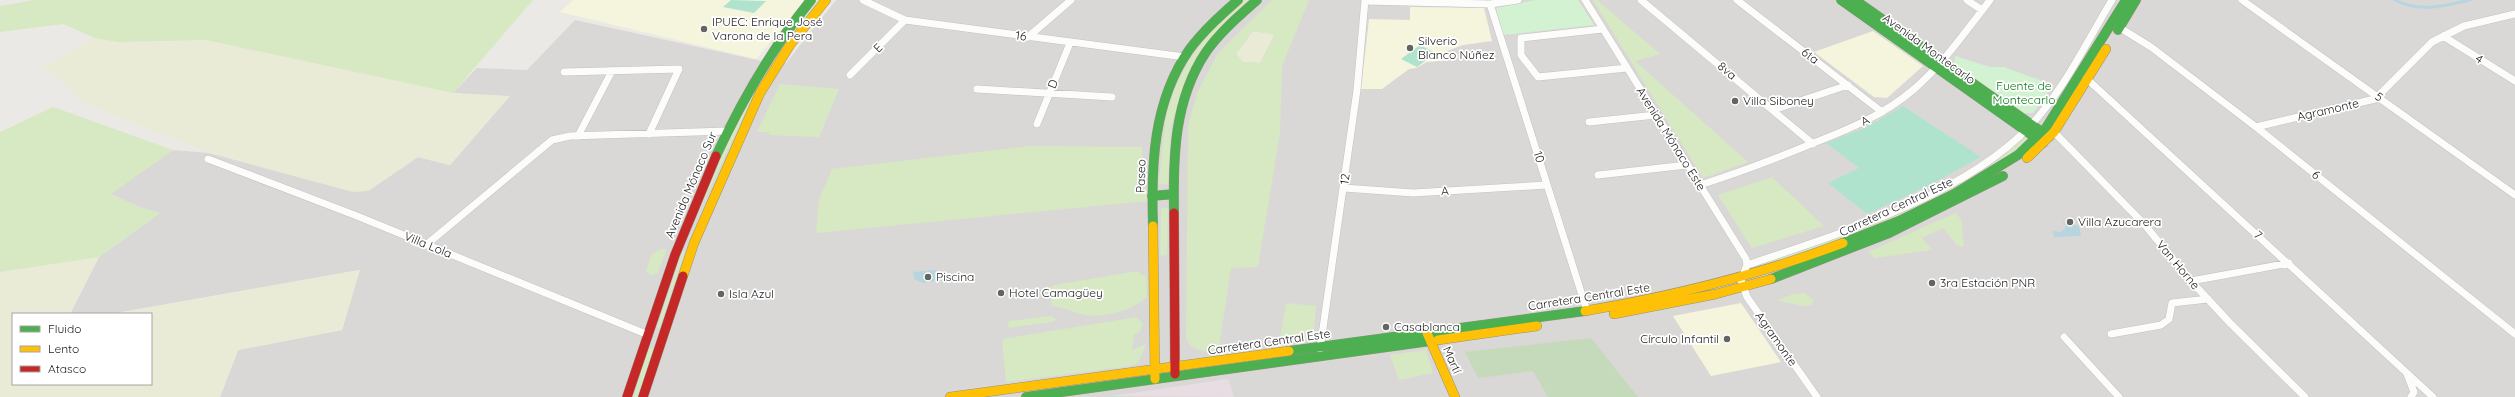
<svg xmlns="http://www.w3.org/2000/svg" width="2515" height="397" font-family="Quicksand,sans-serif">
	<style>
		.residential { fill: #dad8d6 }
		.industrial { fill: #e9dde4 }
		.education { fill: #f5f5de }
		.religious { fill: #d9d8d6 }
		.farmland { fill: #eaebd7 }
		.grass { fill: #d6e9c2; fill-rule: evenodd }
		.forest { fill: #c4daba }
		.park { fill: #d2f2d2 }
		.pitch { fill: #afe3ce }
		.water { fill: #b7d5df }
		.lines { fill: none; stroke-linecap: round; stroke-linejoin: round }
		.stream { stroke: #b7d5df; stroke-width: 3 }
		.street-casing { stroke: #c3c2c1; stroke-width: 8 }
		.fast-casing { stroke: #92947d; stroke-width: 10 }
		.slow-casing { stroke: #92947d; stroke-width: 10 }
		.jam-casing { stroke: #92947d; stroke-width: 10 }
		.street { stroke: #fcfcfb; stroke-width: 7 }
		.fast { stroke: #4caf50; stroke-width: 9 }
		.slow { stroke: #ffc107; stroke-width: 9 }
		.jam { stroke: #c62828; stroke-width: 9 }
		.poi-dot { fill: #646462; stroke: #fff; stroke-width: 1.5 }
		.labels { text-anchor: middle; stroke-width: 3.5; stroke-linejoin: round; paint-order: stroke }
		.poi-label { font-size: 12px; fill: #1c1c1c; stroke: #fff; text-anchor: start }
		.street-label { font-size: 12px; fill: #1c1c1c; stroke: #fff }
		.park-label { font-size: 12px; fill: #0a7a17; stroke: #fff }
	</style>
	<rect width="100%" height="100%" fill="#ebe9e5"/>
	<!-- residential -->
	<path class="residential" d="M836,0H2515V397H220L238,350L342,330L359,270L111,314H70L99,257L160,213L139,207L110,194L173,150L209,153L368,191L418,157L450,165L509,97L453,93L477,68L527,70L575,20L762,61L786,63Z"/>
	<!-- industrial -->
	<path class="industrial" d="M1228,379L1234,397L1112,396Z"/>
	<!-- education -->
	<path class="education" d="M573,0H807L756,59L560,12Z
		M1410,7L1484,8L1492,41L1463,45L1447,51L1451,60L1427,62L1416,68L1409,69L1382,89H1361L1369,19L1410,20Z
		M1873,31L1923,66L1887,98L1874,97L1814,52Z
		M1741,303L1781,362L1711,376L1673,316Z"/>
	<!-- religious -->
	<path class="religious" d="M1817,103L1844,123L1813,136L1788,114Z
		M793,212L814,214L815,247L788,253Z
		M663,218L675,220L669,235L648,233Z
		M1943,228L1957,245L1932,250L1922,238Z
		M1656,322L1670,347L1614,357L1601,332Z
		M1002,339L1005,372L907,387V355Z"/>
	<!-- farmland -->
	<path class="farmland" d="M1253,31L1275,34L1260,63L1243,62L1236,54Z
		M95,38L118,42L206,40L453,93L510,96L450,165L418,157L368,191L353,192L209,153L81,102L69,87L43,67Z
		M99,257L70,314H13V384H151V314H111L360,270L342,330L238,350L220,397H0V272Z"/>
	<!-- grass -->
	<path class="grass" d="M34,0H533L453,93L206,40L118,42L95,38L63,24L0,32V6Z
		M817,0H821L754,94L704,201L701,202L726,144L763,74Z
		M1244,0H1252L1185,83L1171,126L1168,182L1166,185L1159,184C1161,164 1162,143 1165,123C1175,70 1204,35 1244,0Z
		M1272,0H1309L1282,66L1280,133L1258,267L1231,268L1220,340L1221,351C1206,352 1194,353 1186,339L1188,126L1197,93L1218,53ZM1253,31L1275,35L1260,63L1243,62L1236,54Z
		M1593,0H1597L1660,54L1635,61L1748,162L1703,178Z
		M780,84L839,89L819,137L769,135V132H757Z
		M53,107L173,150L111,194L139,207L160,213L99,257L0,272V132Z
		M2025,138L2028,139L1994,167L1944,195L1845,239L1764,266L1762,264L1843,236L1942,193L1992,165Z
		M1030,146L1142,147L1147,201L816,233L819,200L832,169Z
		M1772,177L1824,226L1752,248L1718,195Z
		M1165,207L1168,209L1167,254L1162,256L1160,254L1161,209Z
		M1955,213L1961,219L1964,245L1962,247L1957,245L1943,228L1922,238L1932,250L1875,258L1868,252Z
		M661,249H667L657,274L651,275L646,271L651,255Z
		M685,251L660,327L657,328L682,252Z
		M1137,271L1146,277L1147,297C1133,310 1105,318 1085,315C1074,313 1065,307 1052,306L1049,288L1055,285Z
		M1805,293L1813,300L1811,305L1803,306L1777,300L1794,294Z
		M1286,303L1316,306L1313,339L1279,344Z
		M1051,316L1056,319L1053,322L1007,328L1010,321Z
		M1137,317L1143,324L1140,332L1134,334L1132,350L1146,344L1138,363L1130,366L1006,382L1002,339Z
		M650,348L654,350L639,397H634L647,350Z
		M1426,350L1433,373L1399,380L1390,355Z"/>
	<!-- forest -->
	<path class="forest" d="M1591,338L1638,397H1548L1533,371L1478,378L1465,352Z"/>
	<!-- park -->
	<path class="park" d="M1536,0H1578L1594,25L1503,35L1496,8Z
		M1955,56L1990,67H2004L2053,85L2033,113H2024L1954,65Z"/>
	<!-- pitch -->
	<path class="pitch" d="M731,0L766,1L754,13L723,7Z
		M1420,45L1436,53L1417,67L1401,59Z
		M1903,106L1981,157L1930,185L1867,214L1828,183L1859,168L1826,143L1865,128Z"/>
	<!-- water -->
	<path class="water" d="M2062,221L2079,226L2081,236L2054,237L2053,231L2060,232L2065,229L2066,226Z
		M936,270L943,276L944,280L923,283L914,279L913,272Z"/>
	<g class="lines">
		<!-- stream -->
		<path class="stream" d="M2395,0C2420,13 2444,6 2470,0"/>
		<defs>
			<path id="street" d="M863,0L905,20L1185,57
				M1585,0L1746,259L1747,265L1741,280L1747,297L1817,397
				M1641,0L1813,144
				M1737,0L1882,112
				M1967,0L1982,10
				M2242,0L2515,195
				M1365,1L1490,4L1518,0
				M1490,4L1587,311
				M2117,26L2151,47L2256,127L2515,334
				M1603,29L1521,38V55L1538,77L1627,68
				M2443,36L2515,81
				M1028,37L1071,0
				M564,72L679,69L649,134
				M850,75L905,20
				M2086,78L2433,397
				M977,89L1112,97
				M1773,110L1848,85
				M1589,122L1656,115
				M1037,124L1070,43
				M2256,127L2375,99L2432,42L2464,26L2515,14
				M2054,132L2144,224L2191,281L2230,323L2305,397
				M578,136L612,71
				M208,159L357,216L646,334
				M1598,175L1687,165
				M1700,185C1738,173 1775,159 1811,144C1847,130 1884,115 1913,90C1943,64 1966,31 1990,0
				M1344,188L1413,193L1547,185
				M426,245L552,140L570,136L727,131
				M1747,265C1836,235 1964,196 2030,126C2064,90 2086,43 2112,0
				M2191,281L2289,263
				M2111,334L2161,325L2169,319L2172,303L2208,299
				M2064,337L2119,397
				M1320,349L1357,90L1365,0
				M2407,374L2414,392L2411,397"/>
			<path id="fast" d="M1841,0L2043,143
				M1855,0L2049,137
				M2118,30L2136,0
				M716,156C742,100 772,48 811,0
				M1152,196L1174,194
				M1174,213C1173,157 1174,100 1206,52C1220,32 1239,16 1257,0
				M1153,226C1151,165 1153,102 1189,50C1203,31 1221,15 1238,0
				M1843,243L1899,221L1954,194L2018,155L2046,128L2126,0
				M1771,279L1889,233L2003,176
				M1289,351L1585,311
				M1026,397L1438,340"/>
			<path id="slow" d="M2027,158L2054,132L2106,49
				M1153,226L1155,379
				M683,276L694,243L760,93L790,45L826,0
				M1585,311C1673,296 1759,275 1843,243
				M1614,314L1716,294L1771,279
				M1427,333L1455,397
				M1438,340L1537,326
				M950,397L1289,351"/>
			<path id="jam" d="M1174,213L1175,374
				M627,397L675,255L716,156
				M643,397L683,276"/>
		</defs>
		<!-- street casing -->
		<use href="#street" class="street-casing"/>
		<!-- fast casing -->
		<use href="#fast" class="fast-casing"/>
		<!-- slow casing -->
		<use href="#slow" class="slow-casing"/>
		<!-- jam casing -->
		<use href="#jam" class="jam-casing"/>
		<!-- street -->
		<use href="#street" class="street"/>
		<!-- fast -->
		<use href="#fast" class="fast"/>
		<!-- slow -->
		<use href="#slow" class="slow"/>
		<!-- jam -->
		<use href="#jam" class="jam"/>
	</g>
	<!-- markers -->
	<g class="poi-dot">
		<circle cx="704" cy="29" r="4"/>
		<circle cx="1410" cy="48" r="4"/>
		<circle cx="1735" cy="101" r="4"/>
		<circle cx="2070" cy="222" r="4"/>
		<circle cx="928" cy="277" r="4"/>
		<circle cx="1932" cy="283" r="4"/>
		<circle cx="1001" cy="293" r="4"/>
		<circle cx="721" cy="294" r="4"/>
		<circle cx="1386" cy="327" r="4"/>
		<circle cx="1727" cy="339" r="4"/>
	</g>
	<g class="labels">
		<!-- poi labels -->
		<g class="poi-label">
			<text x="712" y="26">IPUEC: Enrique José<tspan x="712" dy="14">Varona de la Pera</tspan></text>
			<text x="1418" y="45">Silverio<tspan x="1418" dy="14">Blanco Núñez</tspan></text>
			<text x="1743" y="105">Villa Siboney</text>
			<text x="2078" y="226">Villa Azucarera</text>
			<text x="936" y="281">Piscina</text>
			<text x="1940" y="287">3ra Estación PNR</text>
			<text x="1009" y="297">Hotel Camagüey</text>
			<text x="729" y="298">Isla Azul</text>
			<text x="1394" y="331">Casablanca</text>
			<text x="1719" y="343" text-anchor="end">Círculo Infantil</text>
		</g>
		<!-- street labels -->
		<g class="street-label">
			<text transform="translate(1021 36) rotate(8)" y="4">16</text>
			<text transform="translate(878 48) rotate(-45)" y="4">E</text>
			<text transform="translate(1929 49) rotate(36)" y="4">Avenida Montecarlo</text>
			<text transform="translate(1810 56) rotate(37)" y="4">6ta</text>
			<text transform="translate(2479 59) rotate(33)" y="4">4</text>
			<text transform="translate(1727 71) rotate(40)" y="4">8va</text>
			<text transform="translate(1053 84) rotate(-68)" y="4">D</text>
			<text transform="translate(2379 97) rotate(36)" y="4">5</text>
			<text transform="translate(2328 110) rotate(-13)" y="4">Agramonte</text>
			<text transform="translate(1865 121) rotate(-28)" y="4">A</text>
			<text transform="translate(1671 139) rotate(58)" y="4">Avenida Mónaco Este</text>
			<text transform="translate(1539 157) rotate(73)" y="4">10</text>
			<text transform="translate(2316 175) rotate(39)" y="4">6</text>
			<text transform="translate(1141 176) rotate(-88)" y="4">Paseo</text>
			<text transform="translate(1345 179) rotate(-82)" y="4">12</text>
			<text transform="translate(691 185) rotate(-67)" y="4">Avenida Mónaco Sur</text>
			<text transform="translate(1445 191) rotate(-3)" y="4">A</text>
			<text transform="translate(1896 207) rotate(-25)" y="4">Carretera Central Este</text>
			<text transform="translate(2258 235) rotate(42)" y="4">7</text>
			<text transform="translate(428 245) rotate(22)" y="4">Villa Lola</text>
			<text transform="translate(2178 265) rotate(50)" y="4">Van Horne</text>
			<text transform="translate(1589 297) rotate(-9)" y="4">Carretera Central Este</text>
			<text transform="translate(1776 339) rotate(55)" y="4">Agramonte</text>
			<text transform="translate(1269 342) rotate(-8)" y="4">Carretera Central Este</text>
			<text transform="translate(1452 360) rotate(66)" y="4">Martí</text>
		</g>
		<!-- park labels -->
		<g class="park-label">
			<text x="2024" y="90">Fuente de<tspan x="2024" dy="14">Montecarlo</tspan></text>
		</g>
	</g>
	<!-- legend -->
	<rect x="12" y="313" width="140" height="72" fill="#ffffff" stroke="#a4a4a4"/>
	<rect x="20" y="326" width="20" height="6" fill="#4caf50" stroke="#a4a4a4"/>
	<text x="48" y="333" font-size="12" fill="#1c1c1c">Fluido</text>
	<rect x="20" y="346" width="20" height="6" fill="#ffc107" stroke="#a4a4a4"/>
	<text x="48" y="353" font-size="12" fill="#1c1c1c">Lento</text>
	<rect x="20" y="366" width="20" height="6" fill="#c62828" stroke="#a4a4a4"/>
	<text x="48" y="373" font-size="12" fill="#1c1c1c">Atasco</text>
</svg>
